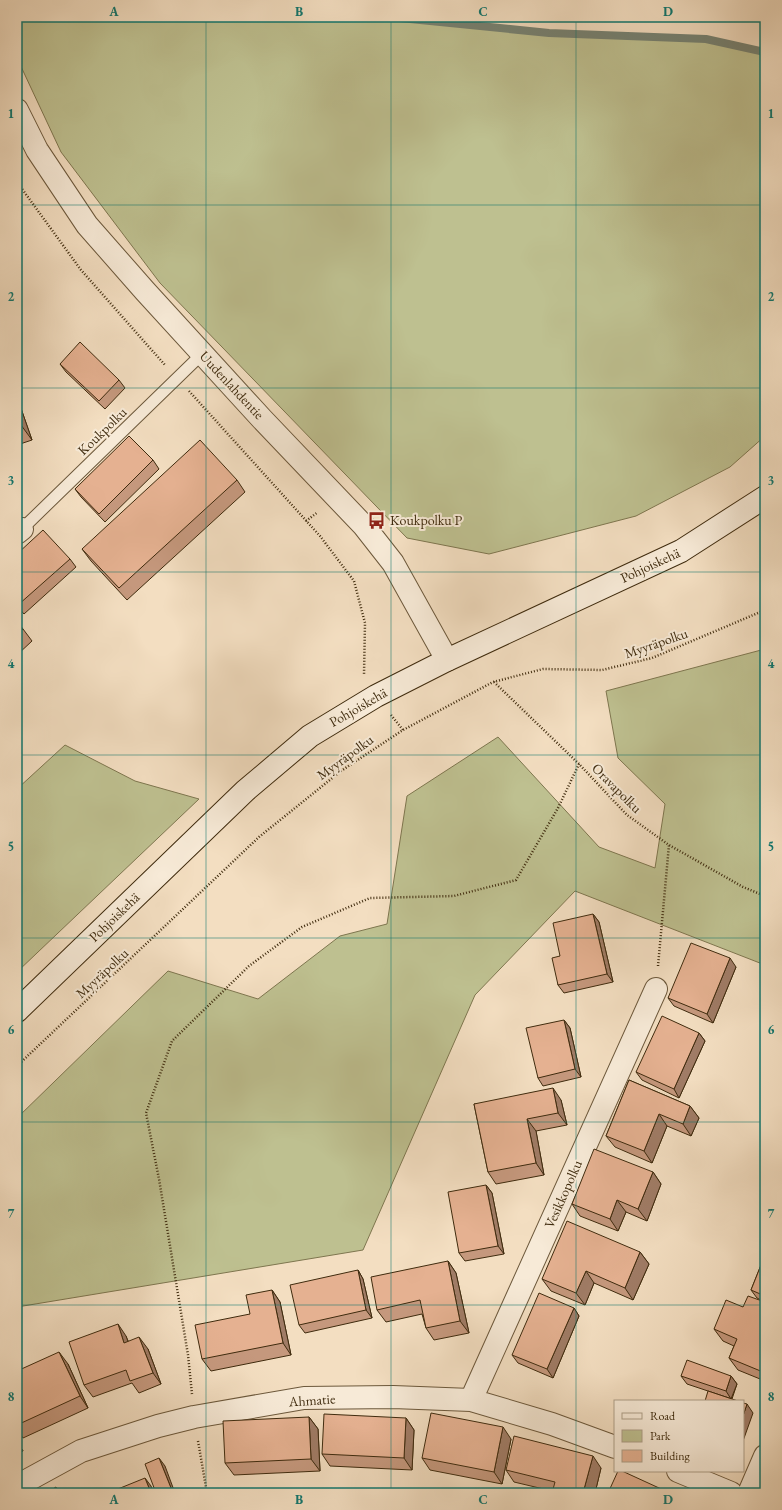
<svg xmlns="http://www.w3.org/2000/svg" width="782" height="1510" font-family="'EB Garamond',serif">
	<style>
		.green { fill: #bec090; stroke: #7e764f }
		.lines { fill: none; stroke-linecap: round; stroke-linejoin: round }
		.stream { stroke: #768273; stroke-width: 8 }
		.service-casing { stroke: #6c583b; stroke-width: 13 }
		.minor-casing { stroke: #6c583b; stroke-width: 24 }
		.secondary-casing { stroke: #3f2b0e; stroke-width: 24 }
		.path { stroke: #3f2b0e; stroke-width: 2.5; stroke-dasharray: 1 2; stroke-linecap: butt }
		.service { stroke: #f7ead7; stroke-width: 11 }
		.minor { stroke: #f7ead7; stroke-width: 22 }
		.secondary { stroke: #f7ead7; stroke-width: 22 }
		.wall { fill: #c5987d; stroke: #3f2b0e }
		.shaded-wall { fill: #a07c66; stroke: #3f2b0e }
		.building { fill: #e5b191; stroke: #3f2b0e }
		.grid { fill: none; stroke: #0f766e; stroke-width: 1; stroke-opacity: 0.55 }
		.labels { text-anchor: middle; stroke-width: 4; stroke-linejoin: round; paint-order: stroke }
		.street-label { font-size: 14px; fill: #3f2b0e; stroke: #f7ead7 }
		.poi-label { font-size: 14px; fill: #3f2b0e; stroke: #f7ead7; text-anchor: start }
		.neatline { fill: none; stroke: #0f766e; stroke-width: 1.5 }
		.grid-label { font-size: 13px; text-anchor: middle; font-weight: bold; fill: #0f766e }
	</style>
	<rect width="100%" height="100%" fill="#f3dec1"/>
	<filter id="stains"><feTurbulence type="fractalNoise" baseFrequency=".005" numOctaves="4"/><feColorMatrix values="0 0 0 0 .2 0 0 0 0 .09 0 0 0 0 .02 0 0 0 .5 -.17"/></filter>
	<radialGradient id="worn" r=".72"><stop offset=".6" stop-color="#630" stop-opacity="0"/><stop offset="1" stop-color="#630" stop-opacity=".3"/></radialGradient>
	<!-- green -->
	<path class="green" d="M17,17H390L549,33L706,39L765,52V436L730,467L636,516L489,554L407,538L160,283L61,152L17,58Z
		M765,649V965L575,891L475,995L363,1250L17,1307V1118L168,971L258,999L340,936L387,924L407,796L498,737L599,847L655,868L665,804L618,758L606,691Z
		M65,745L135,781L199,799L17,972V789Z"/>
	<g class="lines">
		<!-- stream -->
		<path class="stream" d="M390,17L549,33L706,39L765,52"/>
		<defs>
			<path id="service" d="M22,529L202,354"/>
			<path id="minor" d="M17,110L37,150L87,225L145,291L262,419L364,526L393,563L447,660
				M17,533L22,529
				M471,1400L656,989
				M678,1471L731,1493
				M17,1486L81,1451L158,1426L194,1417L304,1398L393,1397L471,1400L552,1424L615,1447
				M749,1493L765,1456"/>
			<path id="secondary" d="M17,1011L245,791L310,736L376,696L447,660L681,551L765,497"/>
		</defs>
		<!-- service casing -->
		<use href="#service" class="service-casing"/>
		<!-- minor casing -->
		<use href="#minor" class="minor-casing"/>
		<!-- secondary casing -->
		<use href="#secondary" class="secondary-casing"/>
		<!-- path -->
		<path class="path" d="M17,182L81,270L165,365
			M189,391L320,536L354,581L365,623L364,675
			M306,521L318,512
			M494,682L579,764L627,815L669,845L743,887L765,896
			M391,715L403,730
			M658,966L669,845
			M17,1066L259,837L341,771L403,730L493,682L543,669L602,670L652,658L765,610
			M192,1394L188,1355L159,1179L146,1113L172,1041L249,966L302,927L370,898L454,896L516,880L558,808L579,764
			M198,1441L207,1493"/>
		<!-- service -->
		<use href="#service" class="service"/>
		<!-- minor -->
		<use href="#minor" class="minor"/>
		<!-- secondary -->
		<use href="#secondary" class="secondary"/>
	</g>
	<!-- wall -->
	<path class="wall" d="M60,364L119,380L125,388L105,409L66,372Z
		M17,397L32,440L17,445Z
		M153,460L159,469L105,522L81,497L75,489Z
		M237,480L245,492L127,600L91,561L82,549Z
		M17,554L70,559L76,567L24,614L17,606Z
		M17,622L23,629L32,641L17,655Z
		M593,914L599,922L613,982L564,993L558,985L560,956Z
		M736,967L713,1023L674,1006L668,998Z
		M564,1020L570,1028L581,1077L543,1086L538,1078Z
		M699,1033L705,1041L679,1098L642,1080L636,1072Z
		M629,1080L690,1106L699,1118L691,1136L667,1126L652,1163L615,1147L606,1136Z
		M561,1100L567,1125L536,1131L544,1175L496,1184L488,1172L474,1104Z
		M653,1172L661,1184L647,1221L626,1212L618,1231L580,1216L572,1204Z
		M486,1185L492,1193L504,1254L465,1261L459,1253Z
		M640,1252L649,1264L633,1300L594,1283L585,1305L551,1291L542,1279Z
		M765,1255V1302L757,1298L751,1290Z
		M448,1261L456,1273L469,1333L434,1340L426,1328L422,1314L386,1322L377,1310Z
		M358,1270L363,1279L372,1318L305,1333L299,1325Z
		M272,1290L280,1302L291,1355L211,1371L202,1359L250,1314Z
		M765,1302V1381L738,1370L729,1358L734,1346L723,1341L714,1329L743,1307Z
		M574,1308L579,1316L553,1378L518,1363L512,1355Z
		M126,1336L128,1341L148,1349L161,1384L139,1393L132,1383L93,1397L84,1385Z
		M68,1364L88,1408L23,1438L17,1429V1371Z
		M681,1376H731L737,1384L732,1399L687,1384Z
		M309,1417L318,1429L320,1471L234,1475L225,1463Z
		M406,1418L414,1430L412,1470L330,1466L322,1454Z
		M511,1439L502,1484L430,1470L422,1458Z
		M17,1441L23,1451L17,1455Z
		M601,1468L595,1493H552V1491L514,1482L506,1470Z"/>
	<!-- shaded-wall -->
	<path class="shaded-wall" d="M17,397L32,440L21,425L17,412Z
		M593,914L599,922L613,982L607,974Z
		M730,958L736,967L713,1023L707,1014Z
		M564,1020L570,1028L581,1077L575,1069Z
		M699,1033L705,1041L679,1098L674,1089Z
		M553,1088L561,1100L567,1125L558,1113Z
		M690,1106L699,1118L691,1136L683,1124Z
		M659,1114L667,1126L652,1163L644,1151Z
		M527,1119L536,1131L544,1175L536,1163Z
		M653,1172L661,1184L647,1221L638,1209Z
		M486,1185L492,1193L504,1254L498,1246Z
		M617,1200L626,1212L618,1231L610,1219Z
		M640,1252L649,1264L633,1300L625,1288Z
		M448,1261L456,1273L469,1333L460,1321Z
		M358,1270L363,1279L372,1318L366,1310Z
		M586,1271L594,1283L585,1305L576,1293Z
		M272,1290L280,1302L291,1355L283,1343Z
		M574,1308L579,1316L553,1378L547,1369Z
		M118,1324L126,1336L133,1355L124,1343Z
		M139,1337L148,1349L161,1384L153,1373Z
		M59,1352L68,1364L88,1408L80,1396Z
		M731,1376L737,1384L731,1399L726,1391Z
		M747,1404L753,1413L743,1441V1416Z
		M309,1417L318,1429L320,1471L311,1459Z
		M406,1418L414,1430L412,1470L404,1458Z
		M503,1427L511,1439L502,1484L494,1472Z
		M17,1441L23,1451L17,1443Z
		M593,1456L601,1468L595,1493H583Z
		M159,1458L165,1466L175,1493H173Z
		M145,1478L151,1486L154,1493H151Z"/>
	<!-- building -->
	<path class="building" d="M80,342L119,380L99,401L60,364Z
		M17,412L21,425L17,426Z
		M129,436L153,460L99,514L75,489Z
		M200,440L237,480L119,588L82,549Z
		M43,530L70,559L18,605L17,604V554Z
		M17,622L23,629L17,635Z
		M593,914L607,974L558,985L552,958L560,956L553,923Z
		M691,943L730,958L707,1014L668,998Z
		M662,1016L699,1033L674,1089L636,1072Z
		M564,1020L575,1069L538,1078L526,1028Z
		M629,1080L690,1106L683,1124L659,1114L644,1151L606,1136Z
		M553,1088L558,1113L527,1119L536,1163L488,1172L474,1104Z
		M594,1149L653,1172L638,1209L617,1200L610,1219L572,1204Z
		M486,1185L498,1246L459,1253L448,1192Z
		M567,1221L640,1252L625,1288L586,1271L576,1293L542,1279Z
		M765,1255V1296L751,1290Z
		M448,1261L460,1321L426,1328L420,1300L377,1310L371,1277Z
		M358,1270L366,1310L299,1325L290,1285Z
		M272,1290L283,1343L202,1359L195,1325L250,1314L246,1295Z
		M539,1293L574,1308L547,1369L512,1355Z
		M748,1296L765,1302V1368L763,1372L729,1358L737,1339L714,1329L726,1300L743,1307Z
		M118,1324L124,1343L139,1337L153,1373L130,1381L126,1370L84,1385L69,1342Z
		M59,1352L80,1396L17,1425V1371Z
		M687,1360L731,1376L726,1391L681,1376Z
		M708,1391L738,1401H705Z
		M743,1403L747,1404L743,1416Z
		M431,1413L503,1427L494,1472L422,1458Z
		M324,1414L406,1418L404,1458L322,1454Z
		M309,1417L311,1459L225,1463L223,1421Z
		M514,1436L593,1456L583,1493H552L555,1482L506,1470Z
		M159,1458L173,1493H156L145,1464Z
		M618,1471H622L670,1493H608Z
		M145,1478L151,1493H108Z
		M56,1487L59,1493H46Z"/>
	<!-- grid -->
	<path class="grid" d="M206,17V1493M391,17V1493M576,17V1493M17,205H765M17,388H765M17,572H765M17,755H765M17,938H765M17,1122H765M17,1305H765"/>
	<!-- icons -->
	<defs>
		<symbol id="bus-bare" viewBox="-9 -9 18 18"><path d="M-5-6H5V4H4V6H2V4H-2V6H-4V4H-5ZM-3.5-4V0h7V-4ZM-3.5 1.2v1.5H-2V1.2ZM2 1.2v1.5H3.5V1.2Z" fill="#8f2418" stroke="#f7ead7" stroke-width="2.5" paint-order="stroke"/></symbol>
	</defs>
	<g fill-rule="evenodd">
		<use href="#bus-bare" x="364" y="508" width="25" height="25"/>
	</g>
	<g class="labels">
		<!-- street labels -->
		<g class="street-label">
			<text transform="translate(232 385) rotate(47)" y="5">Uudenlahdentie</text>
			<text transform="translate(102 431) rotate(-44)" y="5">Koukpolku</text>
			<text transform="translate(650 565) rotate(-25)" y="5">Pohjoiskehä</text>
			<text transform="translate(656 643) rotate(-19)" y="5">Myyräpolku</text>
			<text transform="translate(358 707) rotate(-30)" y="5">Pohjoiskehä</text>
			<text transform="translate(345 757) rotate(-36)" y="5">Myyräpolku</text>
			<text transform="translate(617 788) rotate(45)" y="5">Oravapolku</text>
			<text transform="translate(114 917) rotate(-44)" y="5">Pohjoiskehä</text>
			<text transform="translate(102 973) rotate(-43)" y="5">Myyräpolku</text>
			<text transform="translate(563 1194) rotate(-66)" y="5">Vesikkopolku</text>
			<text transform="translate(312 1400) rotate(-4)" y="5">Ahmatie</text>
		</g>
		<!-- poi labels -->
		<g class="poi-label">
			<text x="390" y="525">Koukpolku P</text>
		</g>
	</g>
	<!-- margin -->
	<rect width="782" height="1510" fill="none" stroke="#f3dec1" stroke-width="44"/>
	<!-- legend -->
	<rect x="614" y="1400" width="130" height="72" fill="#f7ead7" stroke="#ad9e87"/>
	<rect x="622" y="1413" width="20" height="6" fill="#f7ead7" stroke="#ad9e87"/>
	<text x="650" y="1420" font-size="12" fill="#3f2b0e">Road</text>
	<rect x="622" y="1430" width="20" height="12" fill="#bec090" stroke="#ad9e87"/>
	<text x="650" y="1440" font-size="12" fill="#3f2b0e">Park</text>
	<rect x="622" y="1450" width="20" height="12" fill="#e5b191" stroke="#ad9e87"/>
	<text x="650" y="1460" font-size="12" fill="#3f2b0e">Building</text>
	<rect x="22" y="22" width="738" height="1466" class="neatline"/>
	<g class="grid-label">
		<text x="114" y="16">A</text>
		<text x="299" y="16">B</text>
		<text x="483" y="16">C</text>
		<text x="668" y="16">D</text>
		<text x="11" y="118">1</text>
		<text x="771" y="118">1</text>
		<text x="11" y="301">2</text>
		<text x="771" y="301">2</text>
		<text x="11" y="485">3</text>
		<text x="771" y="485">3</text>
		<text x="11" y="668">4</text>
		<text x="771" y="668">4</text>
		<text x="11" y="851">5</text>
		<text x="771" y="851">5</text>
		<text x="11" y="1034">6</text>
		<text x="771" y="1034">6</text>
		<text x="11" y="1218">7</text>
		<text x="771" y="1218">7</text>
		<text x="11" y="1401">8</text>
		<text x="771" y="1401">8</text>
		<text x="114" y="1504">A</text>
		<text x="299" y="1504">B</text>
		<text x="483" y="1504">C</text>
		<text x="668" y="1504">D</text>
	</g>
	<rect width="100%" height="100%" filter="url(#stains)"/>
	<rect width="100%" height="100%" fill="url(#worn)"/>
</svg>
